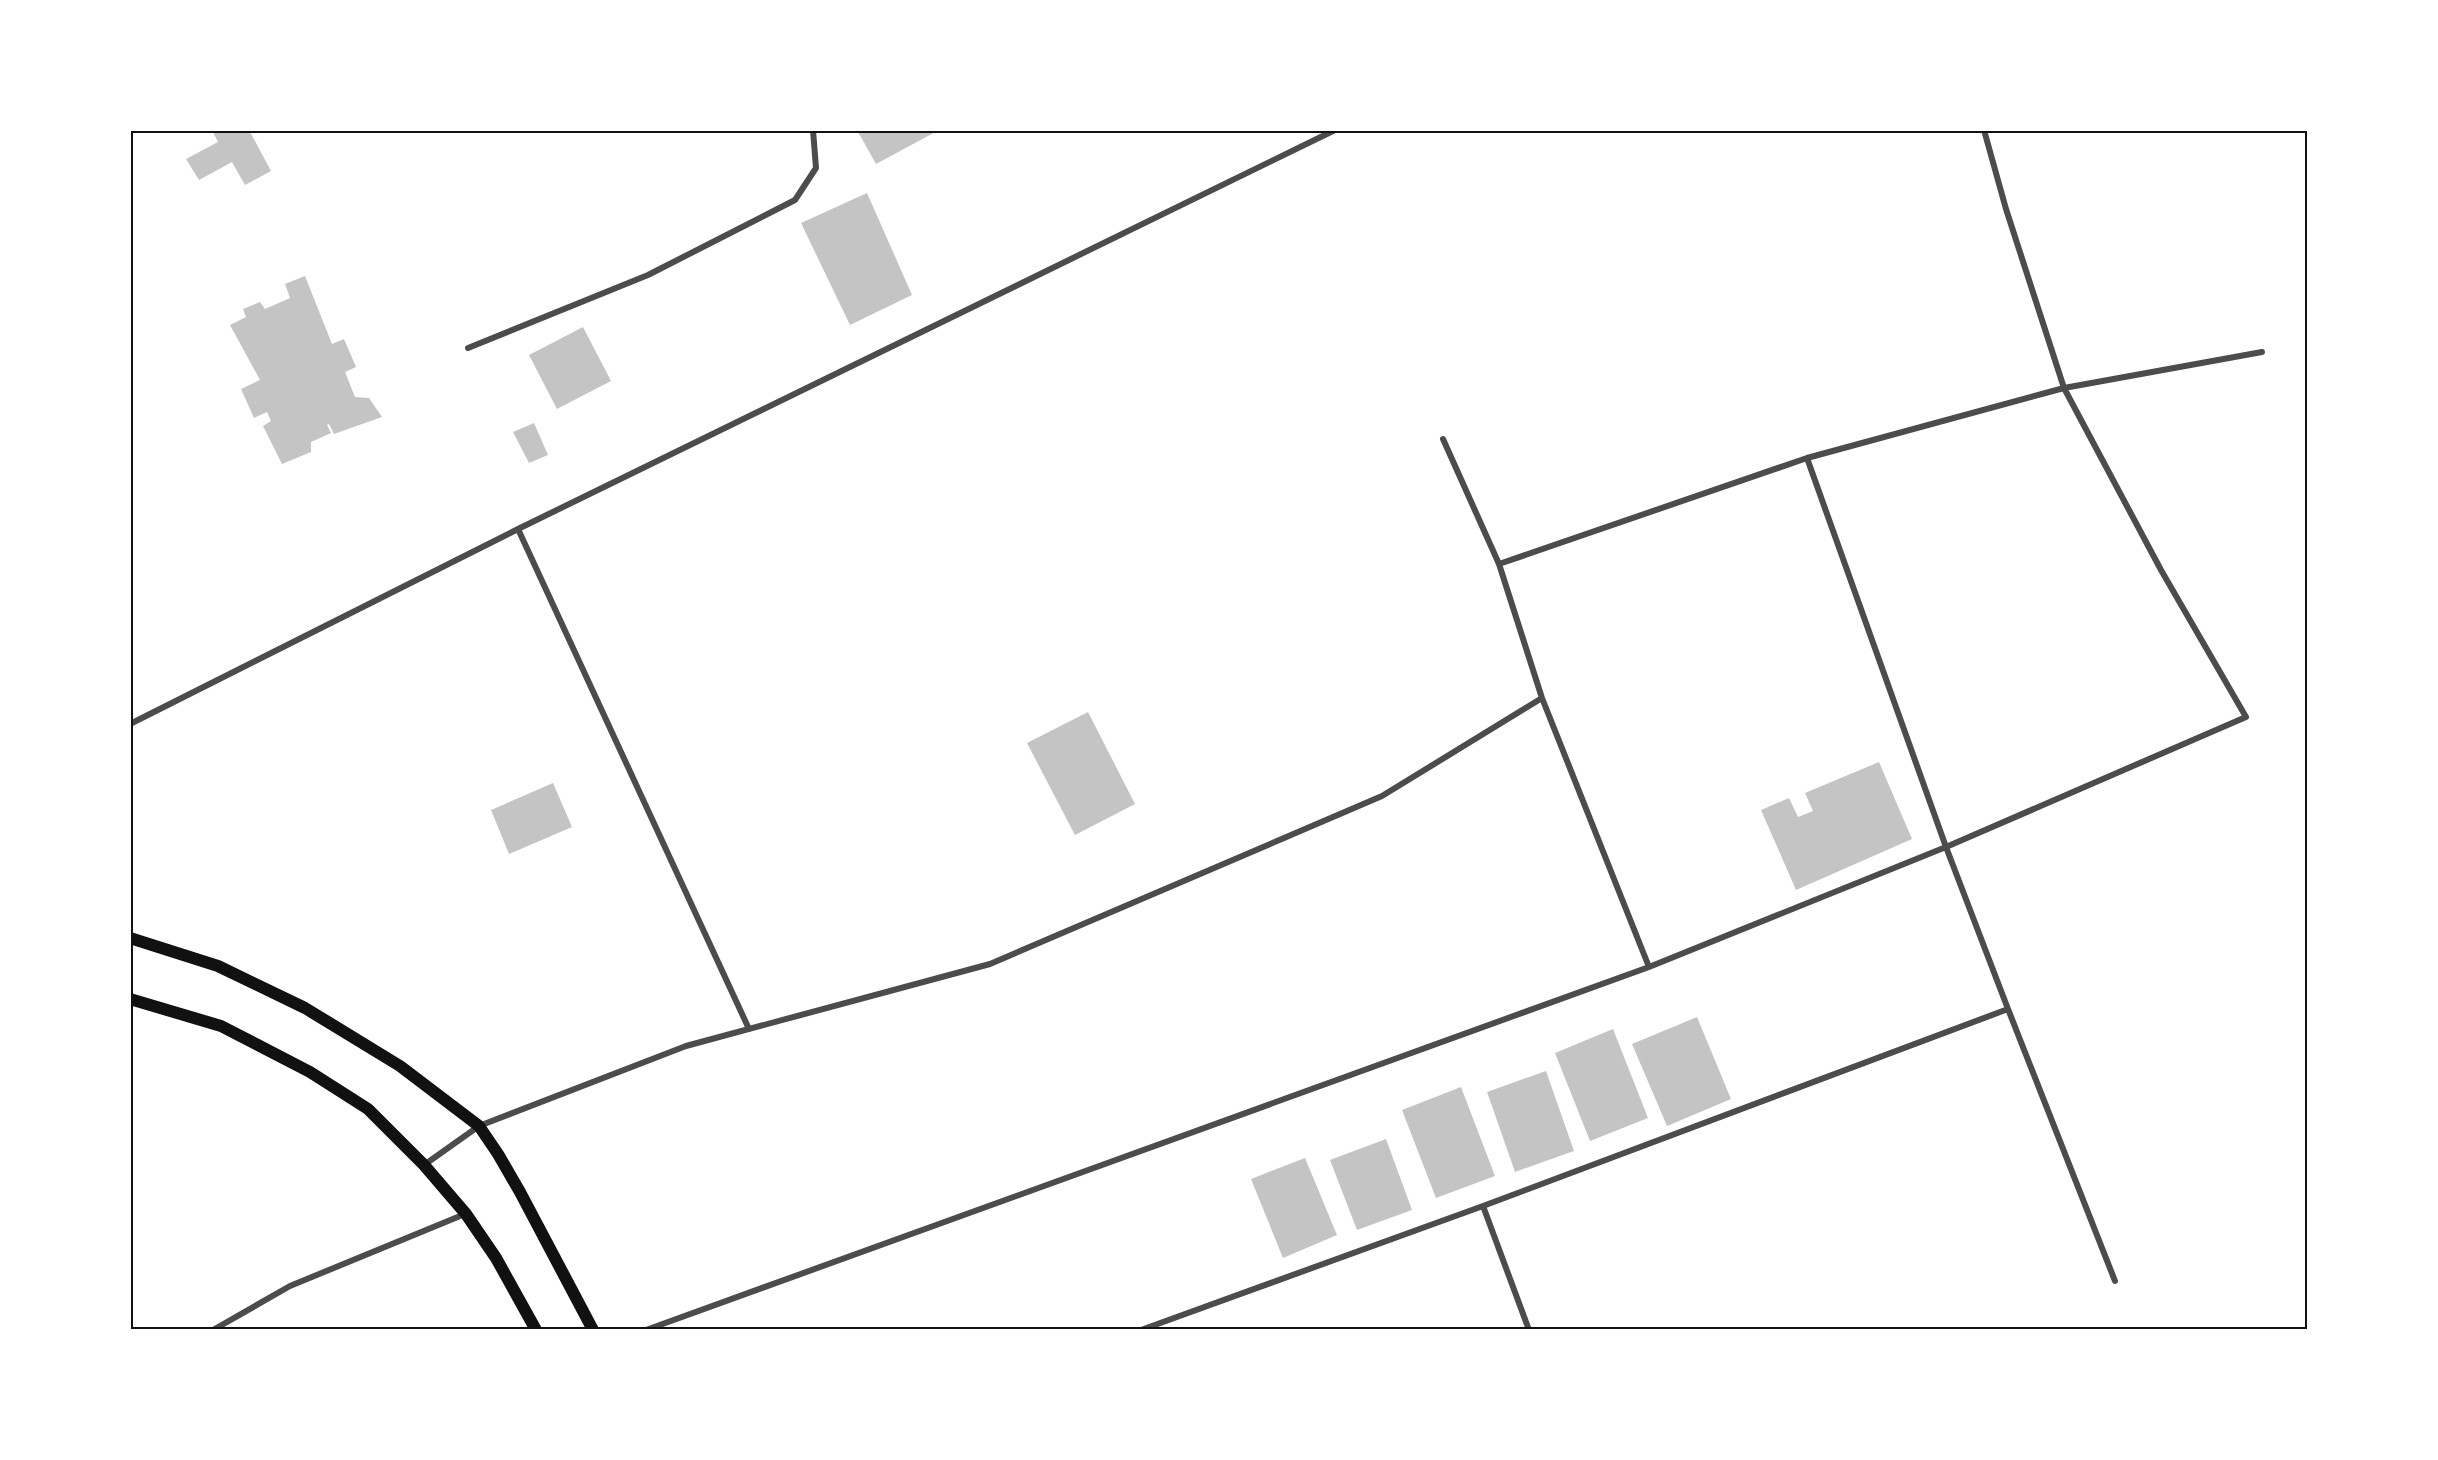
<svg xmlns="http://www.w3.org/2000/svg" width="2438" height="1460" font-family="'IBM Plex Sans',sans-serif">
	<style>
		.building { fill: #c4c4c4 }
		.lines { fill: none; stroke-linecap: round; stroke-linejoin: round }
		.minor { stroke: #4c4c4c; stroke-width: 6 }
		.secondary { stroke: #111; stroke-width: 12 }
		.neatline { fill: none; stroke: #111; stroke-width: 2 }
	</style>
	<rect width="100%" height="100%" fill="#fff"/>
	<!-- building -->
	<path class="building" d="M212,130H249L271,171L245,185L232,162L199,180L186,159L218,142Z
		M857,130H939L876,164Z
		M867,193L912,295L850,325L801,223Z
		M305,276L332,344L344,339L356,367L345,372L355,397L369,398L382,417L334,434L329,424L327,425L331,433L311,442V452L282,464L263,426L271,421L267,412L254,418L241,389L260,380L230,325L246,317L243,309L260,302L265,309L290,298L285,284Z
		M583,327L611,381L557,409L529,355Z
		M534,423L548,455L529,463L513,432Z
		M1088,712L1135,804L1075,835L1027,743Z
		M1879,762L1912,839L1796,890L1761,810L1789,798L1798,817L1813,811L1805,793Z
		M553,783L572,827L509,854L491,810Z
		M1697,1017L1731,1099L1667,1126L1632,1044Z
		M1613,1029L1648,1118L1590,1141L1555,1053Z
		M1546,1071L1574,1151L1515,1172L1487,1092Z
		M1461,1087L1495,1176L1436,1198L1402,1110Z
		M1386,1139L1412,1210L1357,1230L1330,1160Z
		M1305,1158L1337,1235L1283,1258L1251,1179Z"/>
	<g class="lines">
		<!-- minor -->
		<path class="minor" d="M468,348L648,275L795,200L816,168L813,130
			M1443,439L1499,564L1542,698L1649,967
			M1807,458L1946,847L2008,1009L2115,1281
			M518,529L749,1029
			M1499,564L1807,458L2064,388L2262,352
			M130,724L518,529L1335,130
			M424,1165L479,1126L686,1046L990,964L1382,796L1542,698
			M1483,1206L1529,1330
			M213,1330L290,1286L465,1214
			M646,1330L1649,967L1946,847L2246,717L2161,570L2064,388L2006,209L1984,130
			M1141,1330L1483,1206L2008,1009"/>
		<!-- secondary -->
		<path class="secondary" d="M130,938L218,966L305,1008L400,1066L479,1126L498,1154L520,1192L593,1330
			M130,999L221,1026L310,1072L368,1109L424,1165L466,1214L496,1258L536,1330"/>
	</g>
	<!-- border -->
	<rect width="2438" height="1460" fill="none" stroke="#ffffff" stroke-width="264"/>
	<rect x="132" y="132" width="2174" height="1196" class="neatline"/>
</svg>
